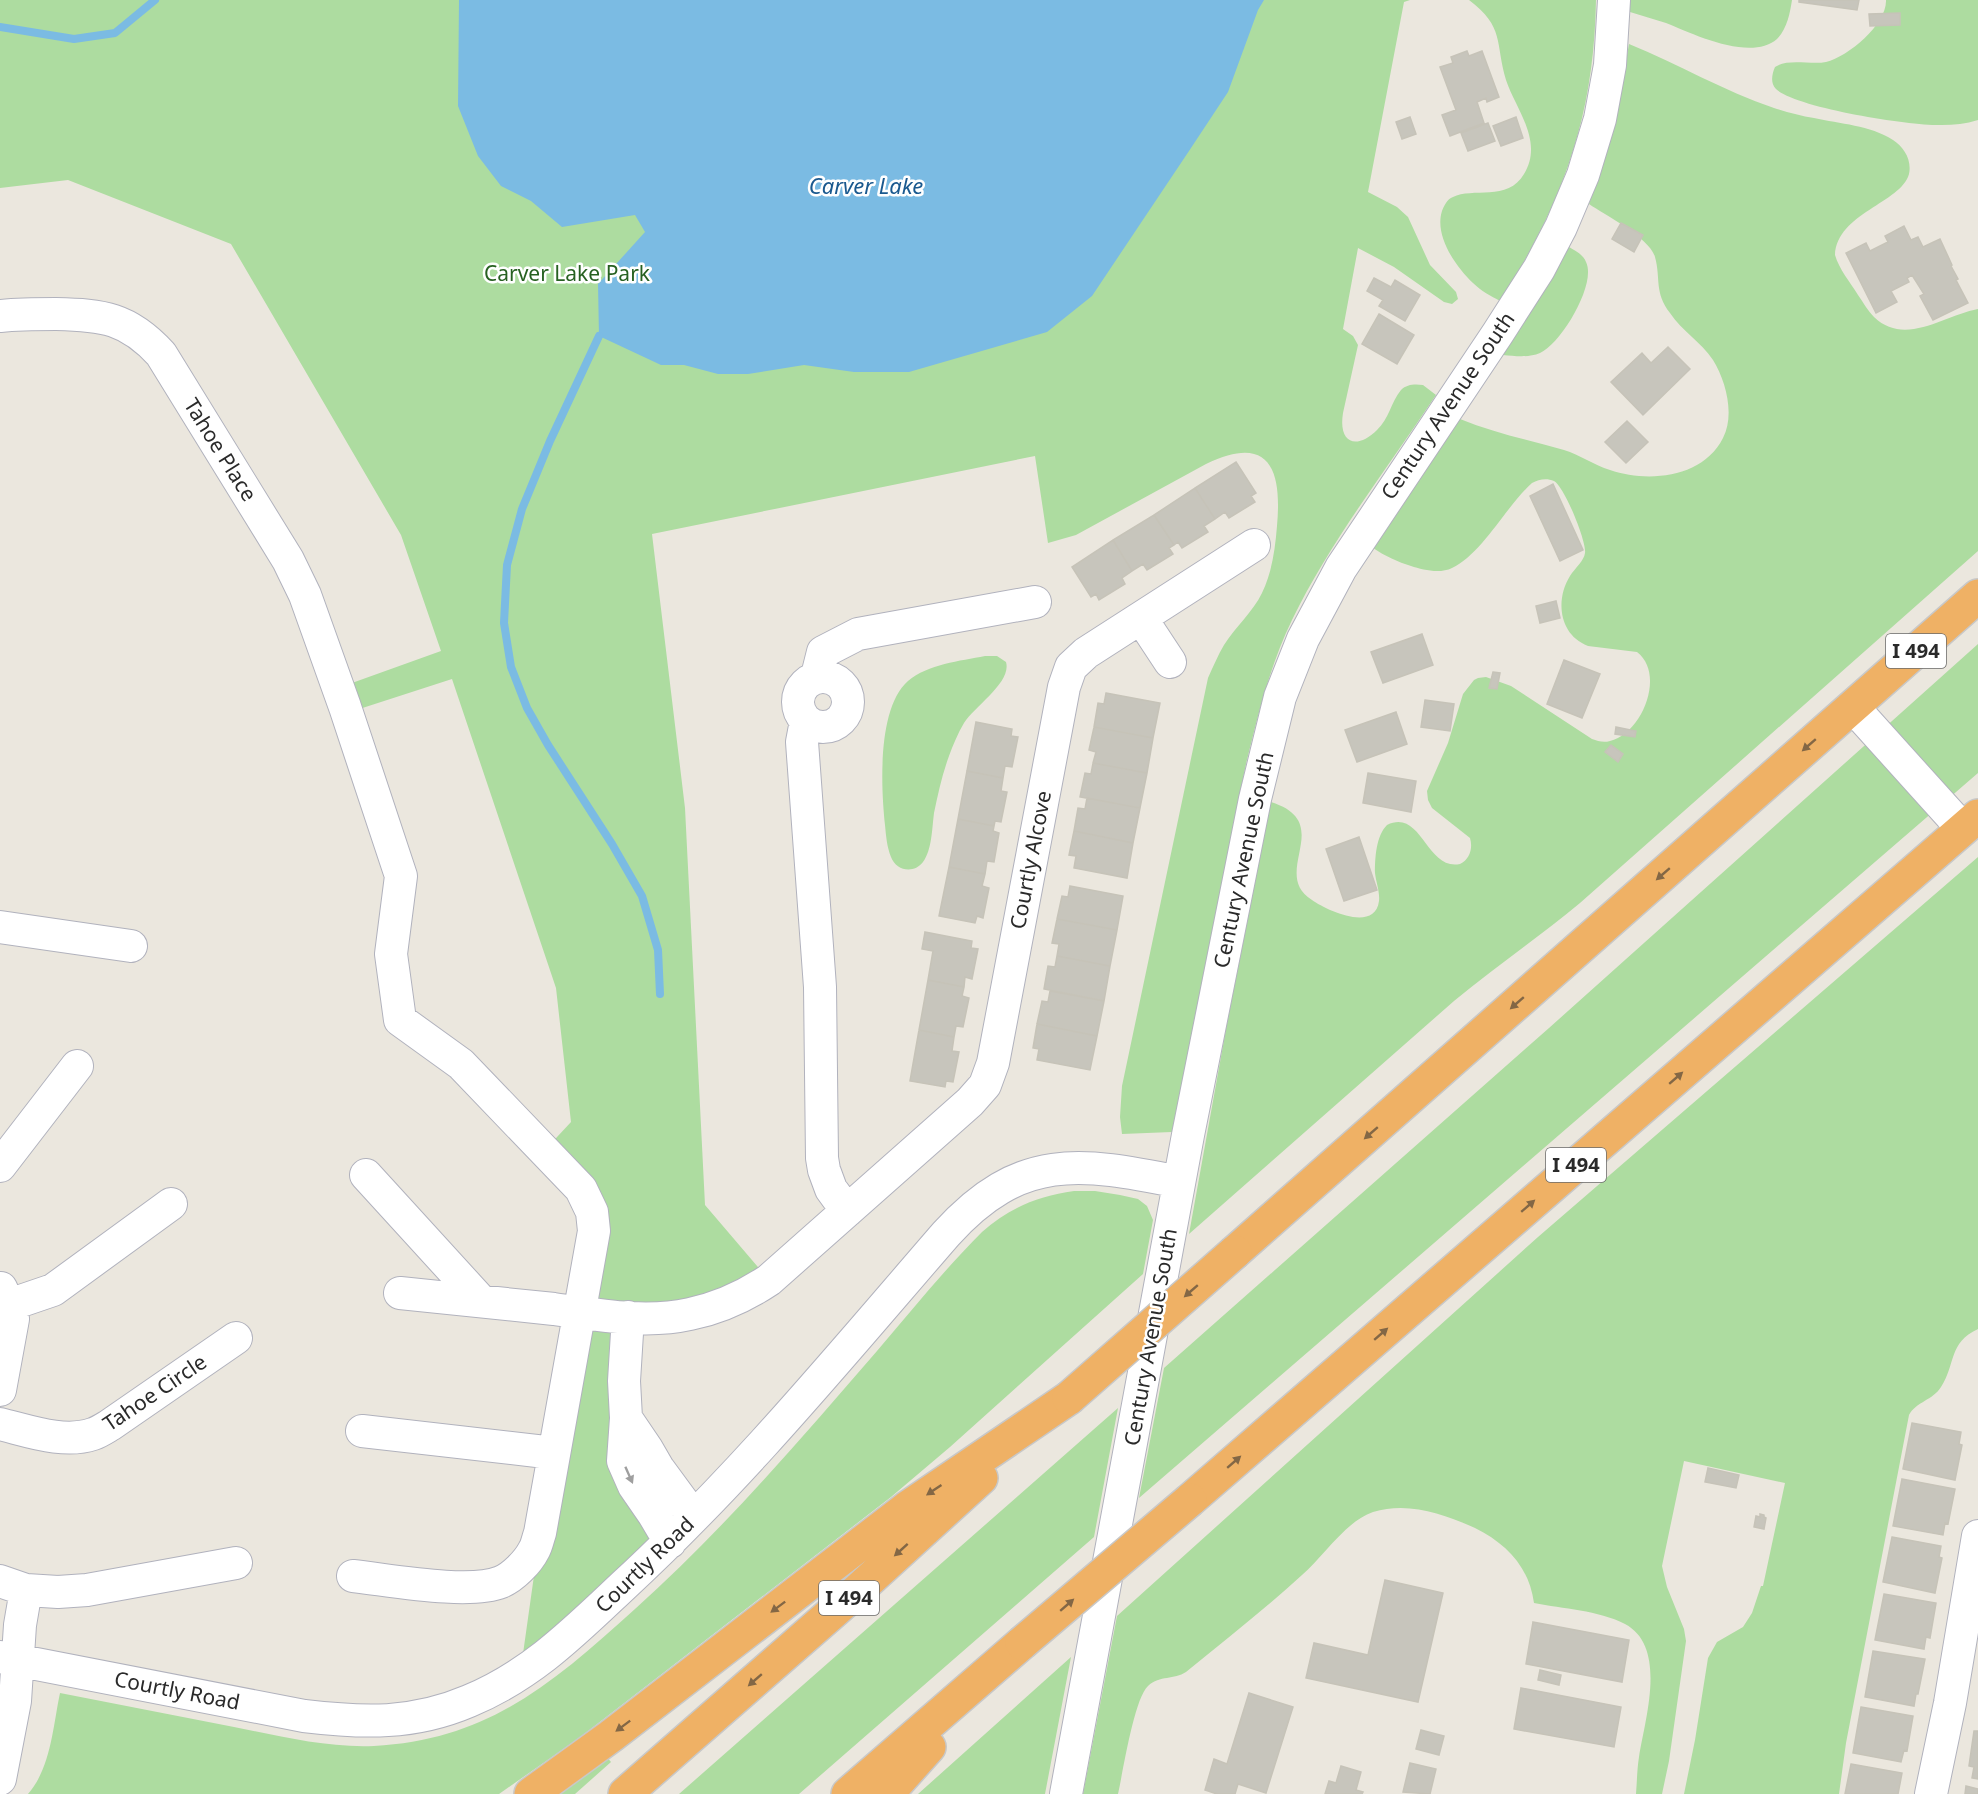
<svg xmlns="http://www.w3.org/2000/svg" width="1978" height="1794" font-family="'Noto Sans',sans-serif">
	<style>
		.green { fill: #addca0 }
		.water { fill: #7bbbe3 }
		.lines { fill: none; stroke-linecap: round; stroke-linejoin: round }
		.stream { stroke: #7bbbe3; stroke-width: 8 }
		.building { fill: #c7c5bc; stroke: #c6c3b8; stroke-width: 1.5 }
		.minor-casing { stroke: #b1b2bd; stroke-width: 34 }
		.highway-casing { stroke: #c8c8c8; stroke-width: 36 }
		.minor { stroke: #fff; stroke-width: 32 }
		.highway { stroke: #efb165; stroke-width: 33 }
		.highway-bridge-casing { stroke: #c8c8c8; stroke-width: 36; stroke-linecap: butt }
		.highway-bridge { stroke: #efb165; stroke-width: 33 }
		.oneway { fill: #836745 }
		.oneway2 { fill: #9f9f9f }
		.labels { text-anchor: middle; stroke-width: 5; stroke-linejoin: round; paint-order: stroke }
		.shield { fill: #fff; stroke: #6a6a6a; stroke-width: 1.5 }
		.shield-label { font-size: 20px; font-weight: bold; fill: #2a2a2a }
		.park-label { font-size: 21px; fill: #276121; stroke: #fff }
		.street-label { font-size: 21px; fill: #2a2a2a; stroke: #fff }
		.water-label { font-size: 22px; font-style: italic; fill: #1a598f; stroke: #fff }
	</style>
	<rect width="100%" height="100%" fill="#ebe7de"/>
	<!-- green -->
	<path class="green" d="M0,0H1410L1404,2L1368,192L1397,207L1408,217L1430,265L1456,292L1458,299L1452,304L1444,302L1394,267L1358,248L1343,329L1353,336L1358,345L1343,413C1338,444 1357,450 1377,430C1389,419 1391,402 1401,390C1407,384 1415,384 1423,385L1436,395C1387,469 1331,540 1292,620C1270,665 1258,715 1246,764L1172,1132L1122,1134L1120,1117L1122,1086L1208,678C1213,667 1218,655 1224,645C1235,627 1253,612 1262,593C1272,572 1275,550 1277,526C1282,470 1270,433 1206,464L1076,535L1048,543L1035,456L652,534L685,808L705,1205L769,1280L628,1318L624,1381L670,1542L520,1675L540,1533L594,1231L544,1151L571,1122L556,988L452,679L347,713L338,688L441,651L401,535L231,244L68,180L0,188Z
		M1469,0H1596C1594,117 1563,203 1500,301C1491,296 1481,291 1473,283C1456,267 1434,236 1442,211C1444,206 1447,199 1453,197C1472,187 1508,202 1524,174C1544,141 1516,110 1506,80C1495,43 1505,27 1469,0Z
		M1630,0H1792C1790,13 1787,29 1777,39C1751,62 1693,34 1666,23C1654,19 1642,16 1630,12Z
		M1886,0H1978V120C1966,124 1954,125 1942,125C1912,126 1796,108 1776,89C1770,83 1772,74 1775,67C1788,58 1811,65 1826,62C1849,56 1887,24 1886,0Z
		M1629,44C1678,64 1724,91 1774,108C1787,112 1801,116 1814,118C1840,124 1870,125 1893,140C1904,147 1912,160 1909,174C1901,203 1837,213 1835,255C1839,269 1850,282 1858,295C1863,302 1868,311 1874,317C1905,347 1945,315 1978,309V551L1580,903C1539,937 1495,967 1454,1001L1189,1234L1226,1029L1271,802C1337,823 1269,873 1312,900C1326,910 1375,933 1379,901C1380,892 1376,882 1375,873C1375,858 1376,836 1387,825C1422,808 1426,871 1460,864C1470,859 1473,848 1470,838L1432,808L1428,800L1427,791L1448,743L1463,694L1474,680L1478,678L1486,677L1511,686L1592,739C1598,741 1603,743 1610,741C1642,734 1666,674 1637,652L1588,646C1559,635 1555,600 1570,576C1575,568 1584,561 1585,553C1587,542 1564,486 1554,481C1547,478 1539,479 1532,483C1507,505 1482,554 1452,568C1440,574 1423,570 1411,566C1398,562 1385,556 1373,548L1460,419C1494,433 1529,440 1564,450C1580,455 1594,465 1610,470C1648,483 1703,478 1723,438C1735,415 1726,381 1713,360C1701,342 1682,331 1670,313C1654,292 1661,279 1655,257C1650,238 1605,215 1589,204L1615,123Z
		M1569,247C1575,251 1583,254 1586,262C1597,284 1561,344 1540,353C1528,358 1515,356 1503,355Z
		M1978,644V773L1139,1498L1164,1368L1549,1028Z
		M985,656H997L1006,662C1012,682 975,706 964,723C958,733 953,745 949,756C942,775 938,794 934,813C932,828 932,850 923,862C914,874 896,871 891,857C887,847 886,836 885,825C881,788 877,708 908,681C928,664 960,661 985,656Z
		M1978,857V1329C1948,1343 1956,1364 1941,1387C1933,1400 1916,1402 1909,1415L1846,1743L1839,1794H1684L1695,1740L1708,1658L1717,1642L1743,1627L1752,1613L1761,1586H1763L1785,1483L1684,1461L1662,1566L1667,1587L1684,1629L1686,1641L1669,1761L1662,1794H1636C1637,1782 1637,1769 1639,1757C1645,1719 1668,1647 1625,1624C1598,1610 1563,1609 1534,1603C1529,1567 1507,1544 1475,1528C1444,1514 1408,1501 1373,1512C1346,1521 1324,1556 1302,1575C1265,1609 1225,1640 1186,1672C1174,1680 1160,1675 1148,1686C1134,1699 1123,1772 1118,1794H1083L1117,1616L1538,1237Z
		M1074,1191H1095L1120,1195L1138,1199L1147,1206L1153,1220L1143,1274L950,1447L891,1497L579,1738L499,1794H28C51,1768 53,1726 60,1693C118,1704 176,1716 234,1727C280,1736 327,1748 374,1746C489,1740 554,1682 635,1609C723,1530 799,1441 877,1351C911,1311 945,1269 982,1232C1009,1208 1038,1196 1074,1191Z
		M1118,1408L1094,1537L799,1794H679Z
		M1071,1657L1045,1794H918Z
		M606,1756L611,1762L575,1794H554Z"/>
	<!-- water -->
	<path class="water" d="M459,0H1264L1258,10L1228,92L1189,151L1092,296L1047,332L909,372H854L804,365L748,374H718L684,365H661L599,336L598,284L645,232L635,215L562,227L531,201L501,186L478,156L458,106Z"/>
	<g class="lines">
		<!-- stream -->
		<path class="stream" d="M0,27L74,39L115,33L155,0
			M599,336L550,441L522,509L507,565L504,623L511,667L527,708L548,745L612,844L642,896L658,950L660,994"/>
	</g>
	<!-- building -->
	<path class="building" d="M1799,0H1859L1857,10L1799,2Z
		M1900,13V25L1870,26L1869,14Z
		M1467,51L1469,56L1482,51L1499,97L1487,102L1486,98L1477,102L1484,123L1450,136L1442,115L1456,110L1440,67L1453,63L1451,57Z
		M1410,117L1416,134L1402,139L1396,122Z
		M1516,117L1523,138L1501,146L1493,126Z
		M1488,123L1495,141L1468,151L1461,133Z
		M1621,223L1643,235L1634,252L1612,239Z
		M1904,226L1911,240L1918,237L1923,247L1940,239L1952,265L1951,266L1958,279L1956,280L1968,303L1933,320L1920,296L1924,294L1912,275L1907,278L1909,282L1891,291L1897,302L1876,313L1846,253L1866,243L1870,251L1888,242L1885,236Z
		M1374,278L1391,287L1395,280L1420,295L1405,321L1379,306L1383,300L1367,291Z
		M1379,314L1414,335L1397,364L1362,344Z
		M1668,347L1690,369L1643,415L1611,382L1642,353L1651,363Z
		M1627,421L1648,442L1626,463L1605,442Z
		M1236,462L1256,493L1251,496L1255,502L1229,518L1225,512L1215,519L1195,488Z
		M1553,484L1583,550L1560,561L1530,496Z
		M1195,488L1215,519L1204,526L1208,532L1182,548L1178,542L1174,545L1154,515Z
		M1154,515L1174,545L1169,548L1173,554L1147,570L1143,564L1132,571L1113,540Z
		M1113,540L1132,571L1122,578L1125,584L1099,600L1096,594L1091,597L1072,567Z
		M1556,601L1560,618L1540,623L1536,606Z
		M1422,634L1433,665L1383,683L1371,652Z
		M1564,660L1600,674L1582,718L1547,704Z
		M1493,672L1500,673L1497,689L1489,688Z
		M1106,693L1160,703L1153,738L1094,727L1098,703L1104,704Z
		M1425,700L1454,704L1450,731L1421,727Z
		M1396,712L1407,744L1357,762L1345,730Z
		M976,722L1012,729L1011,736L1018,737L1012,767L1005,766L1003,778L967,771Z
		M1094,727L1153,738L1147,773L1093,763L1096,752L1089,750Z
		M1616,727L1636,731L1635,737L1615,734Z
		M1611,745L1623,754L1618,762L1605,752Z
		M1093,763L1147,773L1140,808L1080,797L1085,773L1091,774Z
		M967,771L1003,778L1001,791L1007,792L1001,822L995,821L994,826L958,819Z
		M1368,773L1416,781L1411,812L1363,803Z
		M1087,798L1140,808L1133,843L1074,831L1078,808L1085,809Z
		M958,819L994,826L993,831L999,833L994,862L987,861L985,874L949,867Z
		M1074,831L1133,843L1127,878L1074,868L1076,856L1069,855Z
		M1359,837L1377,890L1344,901L1326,849Z
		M949,867L985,874L982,886L989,888L983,918L977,916L975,923L939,916Z
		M1070,886L1123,896L1117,930L1057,919L1062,896L1068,897Z
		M1057,919L1117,930L1110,966L1057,956L1059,944L1052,943Z
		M925,932L972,941L971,948L978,949L972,979L965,977L964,987L928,980L933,951L922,949Z
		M1057,956L1110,966L1104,1001L1044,989L1048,966L1055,967Z
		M928,980L964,987L962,996L969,998L963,1027L956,1026L954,1037L919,1030Z
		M1050,991L1104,1001L1097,1036L1037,1024L1042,1001L1048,1002Z
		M1037,1024L1097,1036L1090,1070L1037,1060L1039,1049L1033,1048Z
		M919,1030L954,1037L952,1051L959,1052L953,1082L946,1081L945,1087L910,1081Z
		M1912,1423L1961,1432L1959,1444L1962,1445L1955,1480L1903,1469Z
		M1708,1468L1739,1475L1736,1488L1705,1482Z
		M1902,1479L1955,1489L1948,1524L1945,1523L1943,1535L1893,1526Z
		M1760,1514L1764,1515V1517L1766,1518L1764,1529L1754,1527L1756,1516L1760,1517Z
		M1892,1537L1941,1546L1939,1557L1942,1558L1935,1593L1883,1582Z
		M1385,1580L1443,1593L1418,1702L1306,1678L1314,1643L1368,1655Z
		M1884,1594L1936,1603L1930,1638L1926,1637L1924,1649L1875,1640Z
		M1533,1622L1629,1640L1622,1682L1526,1664Z
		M1873,1651L1925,1659L1918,1694H1916L1914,1706L1865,1697Z
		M1540,1670L1561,1675L1559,1685L1538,1680Z
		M1521,1688L1621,1707L1614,1747L1514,1729Z
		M1249,1693L1293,1707L1266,1793L1238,1784L1235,1794H1217L1205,1790L1214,1759L1227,1764Z
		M1861,1707L1913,1716L1907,1751L1904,1750L1901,1762L1853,1753Z
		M1421,1730L1444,1736L1439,1755L1416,1749Z
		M1974,1731H1978V1779L1972,1778L1974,1767L1969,1766Z
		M1410,1763L1436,1769L1430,1794L1403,1792Z
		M1851,1764L1902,1773L1898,1794H1845Z
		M1341,1766L1361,1772L1356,1790L1363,1792L1362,1794H1325L1329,1781L1336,1783Z
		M1966,1786L1978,1789V1794H1965Z"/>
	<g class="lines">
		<defs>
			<path id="minor" d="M0,316C19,314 37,314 56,314C103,315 128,318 161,354L288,560L305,595L345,707L401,876L391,954L400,1020L461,1064L581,1189L592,1212L594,1231L540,1533C538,1538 537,1545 534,1550C528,1562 513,1577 501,1582C469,1595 390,1580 353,1576
				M1141,618L1170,662
				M817,676L823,652L858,634L1035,602
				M798 702a25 25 0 1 1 50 0a25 25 0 1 1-50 0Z
				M1853,707L1963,829
				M806,721L802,742L820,987L822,1158L824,1170L831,1189L847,1211
				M0,927L131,946
				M0,1166L77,1066
				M366,1175L481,1301
				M400,1293C451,1298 502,1304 554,1309C598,1315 646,1324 690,1314C719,1308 745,1296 769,1280L970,1102L985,1085L993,1063L1064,687L1071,667L1086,653L1254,545
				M9,1305L53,1290L171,1204
				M628,1317L624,1381L626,1418L623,1461L634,1486L654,1515L670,1542
				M0,1390L13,1319L9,1305L1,1288
				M626,1418L647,1449L658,1468L694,1517
				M0,1424C29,1431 64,1444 93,1434C99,1432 105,1428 110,1425L236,1338
				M362,1431L554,1453
				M0,1581L26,1590L58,1592L87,1590L236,1563
				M0,1657L304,1716C363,1723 413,1725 469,1701C532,1675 575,1631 624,1585C741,1477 842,1354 946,1234C1020,1152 1080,1162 1179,1182
				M0,1779L15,1701L20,1625L26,1590
				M1066,1794L1188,1135L1255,799L1280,697L1303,639L1341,568L1498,333L1539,269L1561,227L1583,175L1600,119L1610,65L1614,0
				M1931,1794L1950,1703L1978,1536"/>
			<path id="highway" d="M1235,1252L1978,596
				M1190,1500L1978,816
				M531,1794L611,1736L907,1508L1069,1398
				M625,1794L857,1591L981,1478
				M848,1794L1022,1643
				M887,1794L929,1747"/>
		</defs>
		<!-- minor casing -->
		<use href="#minor" class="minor-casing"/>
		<!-- highway casing -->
		<use href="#highway" class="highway-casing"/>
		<!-- minor -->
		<use href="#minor" class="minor"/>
		<!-- highway -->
		<use href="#highway" class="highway"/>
		<defs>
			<path id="highway-bridge" d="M1069,1398L1235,1252
				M1022,1643L1190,1500"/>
		</defs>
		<!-- highway-bridge casing -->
		<use href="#highway-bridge" class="highway-bridge-casing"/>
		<!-- highway-bridge -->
		<use href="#highway-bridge" class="highway-bridge"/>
	</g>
	<!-- one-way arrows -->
	<defs><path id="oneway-solid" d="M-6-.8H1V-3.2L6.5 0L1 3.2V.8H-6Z" transform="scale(1.5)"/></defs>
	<g class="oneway">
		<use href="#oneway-solid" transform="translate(1809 745) rotate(139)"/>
		<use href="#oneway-solid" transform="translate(1663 874) rotate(139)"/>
		<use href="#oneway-solid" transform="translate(1517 1003) rotate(139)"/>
		<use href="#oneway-solid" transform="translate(1676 1078) rotate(-41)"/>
		<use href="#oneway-solid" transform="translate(1371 1133) rotate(139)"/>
		<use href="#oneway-solid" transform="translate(1528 1206) rotate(-41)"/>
		<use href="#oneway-solid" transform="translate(1191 1291) rotate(139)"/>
		<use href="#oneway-solid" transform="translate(1381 1334) rotate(-41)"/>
		<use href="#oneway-solid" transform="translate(1234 1462) rotate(-41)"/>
		<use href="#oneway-solid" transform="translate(934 1490) rotate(146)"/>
		<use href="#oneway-solid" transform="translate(901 1550) rotate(138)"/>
		<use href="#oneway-solid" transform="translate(1067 1605) rotate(-41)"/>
		<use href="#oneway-solid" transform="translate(778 1607) rotate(143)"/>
		<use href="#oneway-solid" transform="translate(755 1680) rotate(139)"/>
		<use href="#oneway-solid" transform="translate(623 1726) rotate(143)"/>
	</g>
	<use class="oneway2" href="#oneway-solid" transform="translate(629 1475) rotate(66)"/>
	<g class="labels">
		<!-- shield labels -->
		<g class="shield">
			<rect x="1886" y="634" width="60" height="34" rx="4.5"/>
			<rect x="1546" y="1148" width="60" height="34" rx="4.5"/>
			<rect x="819" y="1581" width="60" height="34" rx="4.5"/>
		</g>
		<g class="shield-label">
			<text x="1916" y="658">I 494</text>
			<text x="1576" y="1172">I 494</text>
			<text x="849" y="1605">I 494</text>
		</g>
		<!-- park labels -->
		<g class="park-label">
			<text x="567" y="281">Carver Lake Park</text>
		</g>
		<!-- street labels -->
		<g class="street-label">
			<text transform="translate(1448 406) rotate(-56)" y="7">Century Avenue South</text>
			<text transform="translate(220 450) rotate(58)" y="7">Tahoe Place</text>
			<text transform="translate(1031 860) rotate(-79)" y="7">Courtly Alcove</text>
			<text transform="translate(1244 860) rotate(-78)" y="7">Century Avenue South</text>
			<text transform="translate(1151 1337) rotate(-80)" y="7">Century Avenue South</text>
			<text transform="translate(155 1393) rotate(-34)" y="7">Tahoe Circle</text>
			<text transform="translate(645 1565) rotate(-44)" y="7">Courtly Road</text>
			<text transform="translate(177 1691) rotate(11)" y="7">Courtly Road</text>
		</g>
		<!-- water labels -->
		<g class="water-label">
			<text x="866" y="194">Carver Lake</text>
		</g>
	</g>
</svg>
